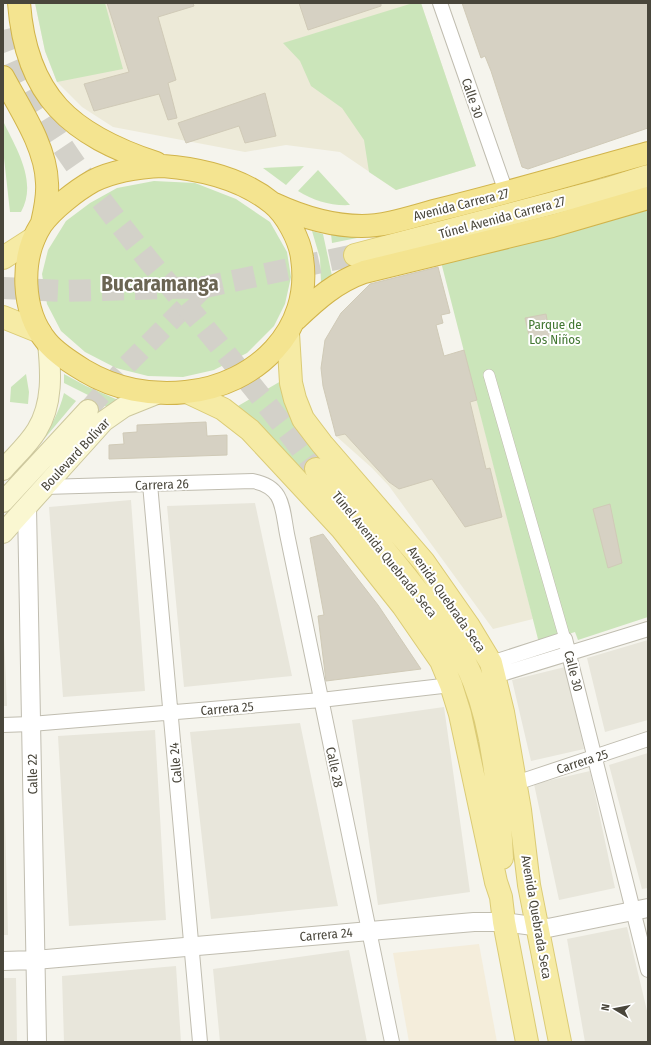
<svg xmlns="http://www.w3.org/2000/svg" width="651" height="1045" font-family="'Fira Sans Condensed',sans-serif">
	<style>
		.residential { fill: #e8e6db }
		.commercial { fill: #f4eddb }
		.education { fill: #edead8 }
		.green { fill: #cbe5ba }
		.building { fill: #d6d1c3; stroke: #d0cab7 }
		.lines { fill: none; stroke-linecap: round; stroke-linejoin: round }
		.secondary-tunnel { stroke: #d3d1c9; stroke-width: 20; stroke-dasharray: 20 10; stroke-linecap: butt }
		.primary-tunnel { stroke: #d3d1c9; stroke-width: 22; stroke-dasharray: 22 11; stroke-linecap: butt }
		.pedestrian-casing { stroke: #c0bdb0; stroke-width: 12 }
		.minor-casing { stroke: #c0bdb0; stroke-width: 16 }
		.tertiary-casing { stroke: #c0bdb0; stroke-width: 20 }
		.secondary-casing { stroke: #cdc89e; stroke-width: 22 }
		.primary-casing { stroke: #dbcb75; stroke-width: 24 }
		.trunk-casing { stroke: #d1b44b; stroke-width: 24 }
		.pedestrian { stroke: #fff; stroke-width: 11 }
		.minor { stroke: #fff; stroke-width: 14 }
		.tertiary { stroke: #fff; stroke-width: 18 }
		.secondary { stroke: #faf7d1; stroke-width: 20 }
		.primary { stroke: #f6eba5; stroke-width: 22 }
		.trunk { stroke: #f4e490; stroke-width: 22 }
		.labels { text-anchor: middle; stroke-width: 4; stroke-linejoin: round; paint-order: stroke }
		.street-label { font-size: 13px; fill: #49463b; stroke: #fff }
		.park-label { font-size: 13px; fill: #427732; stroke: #fff }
		.town-label { font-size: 21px; font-weight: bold; fill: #6b6553; stroke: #fff }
	</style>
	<rect width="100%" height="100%" fill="#f5f4ed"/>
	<!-- residential -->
	<path class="residential" d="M131,500L145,691L63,697L49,507Z
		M255,503L292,676L184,687L167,506Z
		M3,614L7,706H3Z
		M648,640V720L605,732L587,658Z
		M565,667L584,749L531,761L512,680Z
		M444,707L470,892L378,905L352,720Z
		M300,723L338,906L211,919L190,732Z
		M155,730L166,920L69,926L58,736Z
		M3,742L8,935H3Z
		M648,753V888L642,889L609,765Z
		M590,771L615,888L559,900L534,784Z
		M627,927L648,1015V1042H585L567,939Z
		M349,950L367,1042H220L213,969Z
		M176,966L181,1042H64L62,976Z
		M3,978H16L17,1042H3Z"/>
	<!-- commercial -->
	<path class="commercial" d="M479,944L497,1042H409L393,953Z"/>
	<!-- education -->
	<path class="education" d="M35,3H421L476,166L396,190L340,152L286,145L245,152L113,127L82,107L57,82L45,51Z
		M477,400L533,619L493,629L389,486L372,468L336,436Z"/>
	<!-- green -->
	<path class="green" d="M35,3H105L123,69L57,82L45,51Z
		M413,3H421L476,166L396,190L369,172L364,140L342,108L311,86L300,61L283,43Z
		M3,121C16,148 38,182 21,212H10L3,149Z
		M304,166L286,185L263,168Z
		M318,170L350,205C331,206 314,201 298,191Z
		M154,181L195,183L236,199L270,222L287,252L291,277L285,304L274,326L247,353L214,370L183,377L148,376L116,368L85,352L61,331L47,304L42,274L48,250L66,221L90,203L117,188Z
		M648,208V617L578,640L575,632L539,643L441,262Z
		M312,231L323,234L332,276L321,283L320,258Z
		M331,234L372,235L332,243Z
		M26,374L29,392L28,404L10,402L11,387Z
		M64,374L86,386L118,400L108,408L92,397L64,383Z
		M281,381L321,456L301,474L257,423L238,406Z
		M64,393L76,401L39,445C50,428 59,413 64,393Z"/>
	<!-- building -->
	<path class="building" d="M107,3H193L194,6L158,17L176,80L168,83L177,118L168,120L159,94L94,111L84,84L129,72Z
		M299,3H381V6L308,30Z
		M462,3H648V128L528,169L522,167L491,71L485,56L481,58Z
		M265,93L276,136L245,143L239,126L186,143L178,123Z
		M438,267L450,313L441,315L443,323L436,325L444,356L464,350L477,400L470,402L486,469L490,468L502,517L465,527L432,479L399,489L389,482L345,434L336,436L323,386L321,368L325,340L341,313L370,284Z
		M546,314L550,336L530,340L525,318Z
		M206,422L207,436L227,435V455L109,459V445L124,444L123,433L137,432V425Z
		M610,504L622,563L608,568L593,509Z
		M323,534L378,605L421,669L326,681L318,616L324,615L310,538Z"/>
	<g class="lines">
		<!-- secondary-tunnel -->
		<path class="secondary-tunnel" d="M88,410L127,365L205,287"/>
		<!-- primary-tunnel -->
		<path class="primary-tunnel" d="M3,30C11,62 28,91 45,119C76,169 112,215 149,261C206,329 263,397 316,469
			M3,288L63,291L205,287L355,255"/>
		<defs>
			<path id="pedestrian" d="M489,375L565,639"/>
			<path id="minor" d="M440,3L506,192
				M150,484L200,1042
				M44,487L253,481C284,487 282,508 287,534L392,1042
				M491,663L565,639L648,970
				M495,676L648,629
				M3,725L31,724L321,700L451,685
				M516,783L648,739"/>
			<path id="tertiary" d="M27,507L37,1042
				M3,961L35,960L474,922H504L548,928L648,908"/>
			<path id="secondary" d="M3,470C14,457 28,445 37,430C53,404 51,372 48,343
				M3,502L88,410
				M3,533L104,421L124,407L159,393"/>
			<path id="primary" d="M355,255L607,189L648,176
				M3,258L34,238
				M3,317L40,332
				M288,333L291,383L295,399L303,419L322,444L424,562L468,625L491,663L503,712L520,810L529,885L560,1042
				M187,392L223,409L250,430L341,528L403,606L441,661L451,685L460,714L496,882L501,897L504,922L527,1042
				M316,469C350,509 386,550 418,592C439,620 461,649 474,682C495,736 499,800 502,858"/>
			<path id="trunk" d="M19,3C26,97 71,135 156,163
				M3,77C20,109 46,146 47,183C48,196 45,210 42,223
				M163,166C202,169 241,178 272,203C286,214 300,240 302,258C313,330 256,385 186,392C151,396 115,389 85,371C72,363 57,354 47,342C21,311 20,258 41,225C52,209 77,190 93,181C115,170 139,167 163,166Z
				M274,204C302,217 331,226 362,226C388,226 417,215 442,209C511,192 579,172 648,153
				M296,319C317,299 336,282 364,272L552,226L648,198"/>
		</defs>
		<!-- pedestrian casing -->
		<use href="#pedestrian" class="pedestrian-casing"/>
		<!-- minor casing -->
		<use href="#minor" class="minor-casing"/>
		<!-- tertiary casing -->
		<use href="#tertiary" class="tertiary-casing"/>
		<!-- secondary casing -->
		<use href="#secondary" class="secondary-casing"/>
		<!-- primary casing -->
		<use href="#primary" class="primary-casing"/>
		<!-- trunk casing -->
		<use href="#trunk" class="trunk-casing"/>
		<!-- pedestrian -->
		<use href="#pedestrian" class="pedestrian"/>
		<!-- minor -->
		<use href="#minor" class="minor"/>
		<!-- tertiary -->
		<use href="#tertiary" class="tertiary"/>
		<!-- secondary -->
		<use href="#secondary" class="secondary"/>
		<!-- primary -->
		<use href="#primary" class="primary"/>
		<!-- trunk -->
		<use href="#trunk" class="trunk"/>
	</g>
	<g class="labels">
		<!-- street labels -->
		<g class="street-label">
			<text transform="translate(473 98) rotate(71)" y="5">Calle 30</text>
			<text transform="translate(461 204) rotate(-14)" y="5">Avenida Carrera 27</text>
			<text transform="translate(502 217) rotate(-15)" y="5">Túnel Avenida Carrera 27</text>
			<text transform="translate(75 454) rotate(-47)" y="5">Boulevard Bolívar</text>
			<text transform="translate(162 484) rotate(-2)" y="5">Carrera 26</text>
			<text transform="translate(385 554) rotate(51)" y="5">Túnel Avenida Quebrada Seca</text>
			<text transform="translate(447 599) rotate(55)" y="5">Avenida Quebrada Seca</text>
			<text transform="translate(574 671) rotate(76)" y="5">Calle 30</text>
			<text transform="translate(227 708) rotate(-5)" y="5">Carrera 25</text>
			<text transform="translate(582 761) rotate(-18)" y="5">Carrera 25</text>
			<text transform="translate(175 763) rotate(-95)" y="5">Calle 24</text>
			<text transform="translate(335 767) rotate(78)" y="5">Calle 28</text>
			<text transform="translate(32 774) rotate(-91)" y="5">Calle 22</text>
			<text transform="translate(537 917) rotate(80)" y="5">Avenida Quebrada Seca</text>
			<text transform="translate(326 934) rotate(-5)" y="5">Carrera 24</text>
		</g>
		<!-- park labels -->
		<g class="park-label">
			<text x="555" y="329">Parque de<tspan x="555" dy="15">Los Niños</tspan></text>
		</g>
		<!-- town labels -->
		<g class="town-label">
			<text x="160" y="291">Bucaramanga</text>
		</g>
	</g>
	<!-- border -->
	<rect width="651" height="1045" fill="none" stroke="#49463b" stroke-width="8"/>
	<!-- north arrow -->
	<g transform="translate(615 1009) rotate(280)" stroke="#ffffff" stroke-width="3" paint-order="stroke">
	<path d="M0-3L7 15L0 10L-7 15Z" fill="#49463b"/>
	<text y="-6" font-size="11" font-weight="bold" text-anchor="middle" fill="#49463b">N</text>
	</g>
</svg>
